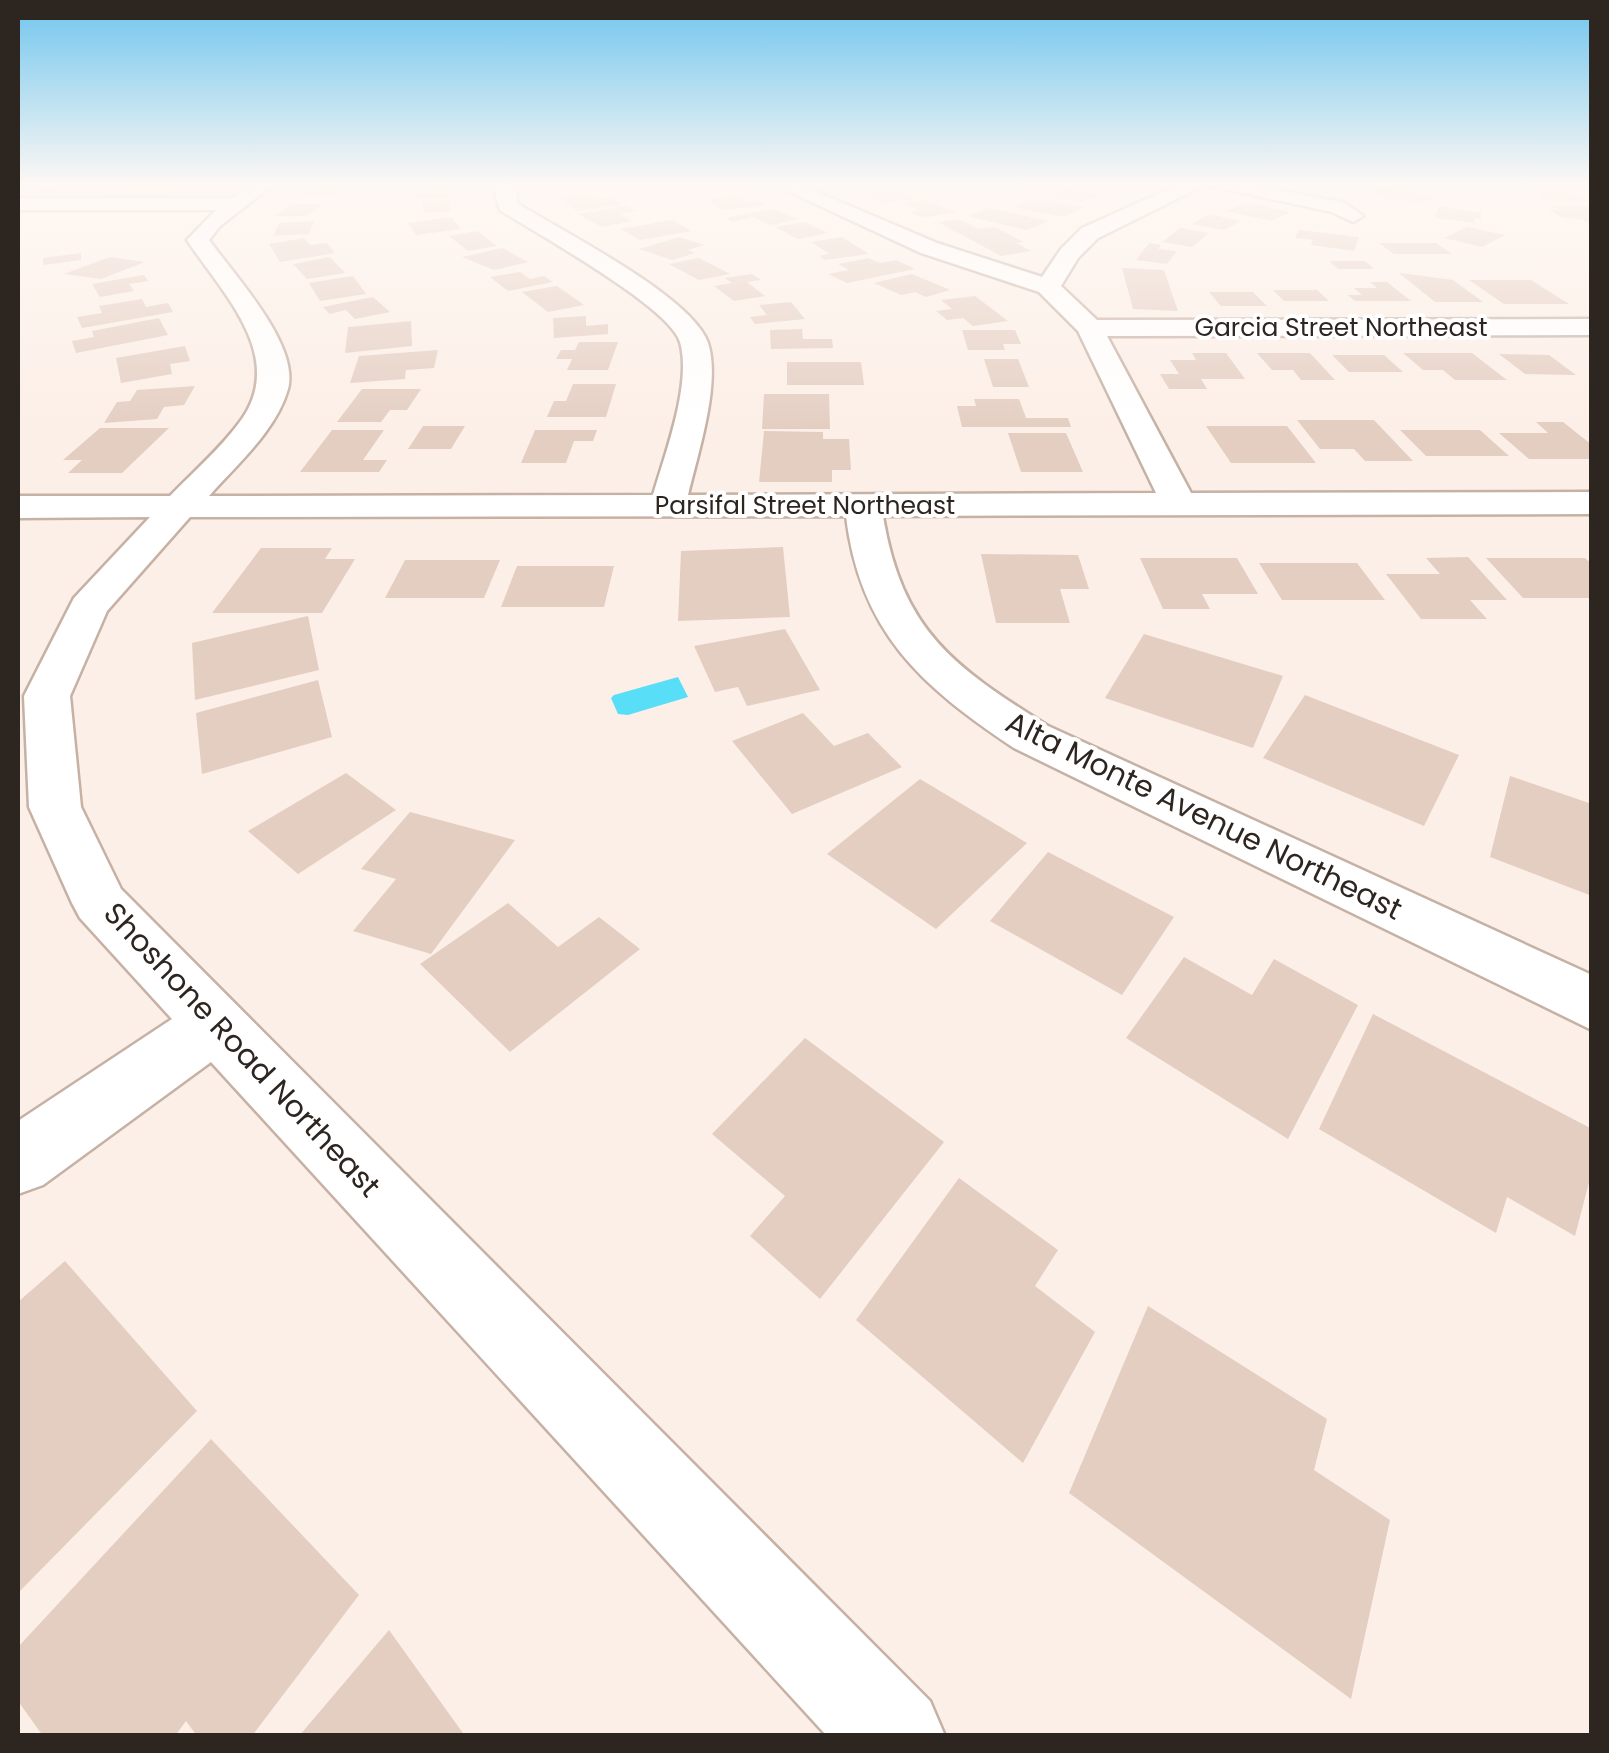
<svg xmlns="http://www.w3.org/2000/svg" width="1609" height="1753" font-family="Poppins,sans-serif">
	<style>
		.water { fill: #59def7 }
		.building { fill: #e4cec2 }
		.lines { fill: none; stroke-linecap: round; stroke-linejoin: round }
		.minor-casing { stroke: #c6b1a5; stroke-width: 5 }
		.minor { fill: #fff; fill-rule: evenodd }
		.labels { text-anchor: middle; stroke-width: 8; stroke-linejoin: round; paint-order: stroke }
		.far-street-label { font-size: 25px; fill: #2d2520; stroke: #fff }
		.street-label { font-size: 30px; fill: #2d2520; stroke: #fff }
	</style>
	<rect width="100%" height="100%" fill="#fcefe7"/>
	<!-- water -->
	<path class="water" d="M678,677L688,697L628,715L618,714L611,698L614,695Z"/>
	<!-- building -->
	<path class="building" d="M124,184H190L165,199H96Z
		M316,184H352L338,196H301Z
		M424,184H461L448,198H410Z
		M689,184H732L737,189L696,192Z
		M949,184L963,188L936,194L918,188Z
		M40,187H68L52,195H23Z
		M1067,188L1100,195L1081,202L1048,195Z
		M1381,188L1407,190L1436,197L1414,203L1366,192Z
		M898,189L915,199L881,203L864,192Z
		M1538,192H1567L1587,201H1546L1534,195H1544Z
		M589,194L595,199L611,197L621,205L576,211L561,198Z
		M736,196L745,202L759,200L766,205L722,210L708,199Z
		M449,200L451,211L424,213L422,202Z
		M925,200L956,212L924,218L909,212L920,210L904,204Z
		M1028,201H1051L1084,207L1064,217L1014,207Z
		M1247,203L1291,212L1271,221L1226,211Z
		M291,204H323L307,216H275Z
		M626,206L637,211L619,214L633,221L602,227L578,214Z
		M1438,206L1481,213V219L1474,218V223L1435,218Z
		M1553,206H1592V224L1581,219L1563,218L1547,209L1559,210Z
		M989,208L1049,221L1027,230L966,216Z
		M773,209L799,219L771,225L753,217L733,222L726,218Z
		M1209,214L1241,221L1224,230L1192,224Z
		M451,217L461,229L416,235L408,223Z
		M959,219L979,229L995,227L1024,242L1016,243L1032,251L1001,256L938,222Z
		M672,220L692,231L640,240L621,229Z
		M314,221L309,234L273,236L279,223Z
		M805,222L828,233L798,239L775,227Z
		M1467,227L1505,235L1482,247L1444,238Z
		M1180,228L1209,233L1192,247L1162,242Z
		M1299,230L1359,237L1354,251L1311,245L1313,240L1295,238Z
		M477,231L497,246L468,251L449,236Z
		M679,237L705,245L688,250L695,253L672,260L639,249Z
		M842,237L869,254L825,260L819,256L830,254L811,242Z
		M304,238L310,245L327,243L335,253L280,262L269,244Z
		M1149,243L1161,245L1158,249L1177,251L1167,264L1136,260Z
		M1379,243H1436L1452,254H1394Z
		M502,248L528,262L494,270L462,257Z
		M81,253V260L43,265V258Z
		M110,257L145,262L101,279L64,274Z
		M330,257L345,273L307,279L293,264Z
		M699,258L730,274L699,280L669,264Z
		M868,258L880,263L896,260L915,269L847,283L828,274L849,270L838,264Z
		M1329,261H1365L1374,269H1338Z
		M1122,268L1164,270L1178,311L1133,309Z
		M520,272L530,279L544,276L553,282L508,291L490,277Z
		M1399,273L1453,280L1483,302H1435Z
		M752,274L761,280L747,282L765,296L734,301L714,286L732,283L725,278Z
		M912,274L950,290L926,297L915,292L901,295L874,283Z
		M144,275L148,281L129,284L134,291L100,297L92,284Z
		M353,276L366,294L320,301L309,283Z
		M1469,280H1531L1569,304H1504Z
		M1370,282H1387L1411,301H1355L1348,295H1362L1354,288H1377Z
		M557,286L584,305L548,312L522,292Z
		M1273,290H1317L1329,301H1284Z
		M1209,292H1253L1267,306H1221Z
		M975,296L1008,321L973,326L963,318L947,320L936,311L952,309L941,300Z
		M373,297L390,312L355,319L346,310L330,314L323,307Z
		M142,299L146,307L168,303L173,312L82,328L77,317L102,313L99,306Z
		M791,302L805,319L755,324L750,317L767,315L759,305Z
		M586,316V326L608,324V334L554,338L553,318Z
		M159,318L168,335L76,353L72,341L94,337L92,331Z
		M411,321L412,346L345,353L348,327Z
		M802,329L803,339H832L833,348L771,349L770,330Z
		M962,330H1015L1021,344H1003L1005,350H968Z
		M579,342H618L608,370H567L572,359H556L561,350H575Z
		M185,346L190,361L170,364L172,374L121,383L116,358Z
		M438,350L434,368L406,370L405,379L350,383L359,356Z
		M1192,353H1226L1245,379H1201L1207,389H1169L1160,374H1179L1170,360H1196Z
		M1257,353H1310L1335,380H1301L1293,370H1272Z
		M1403,353H1472L1507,380H1455L1443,370H1423Z
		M1499,354L1549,355L1576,375L1525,374Z
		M1332,355H1384L1403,372H1349Z
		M984,359H1018L1029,387H993Z
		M787,362H861L864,385H787Z
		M573,384H616L606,417H547L554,401H566Z
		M195,386L184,405L164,407L157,419L104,423L117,402L130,401L137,390Z
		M362,389H421L407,410H390L381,422H337Z
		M764,394H829L830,429H762Z
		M974,399H1019L1026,418H1068L1071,427H962L957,406H976Z
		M1297,420H1374L1413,461H1365L1354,449H1320Z
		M1536,422H1563L1592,445V459H1529L1499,433H1548Z
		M423,426H465L451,449H408Z
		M1206,426H1287L1316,463H1231Z
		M100,428H169L122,473H68L82,460H63Z
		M332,430H384L363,460H387L379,472H300Z
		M535,430H597L593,441H574L566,463H521Z
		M1400,430H1480L1509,456H1426Z
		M764,431L823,432V439H849L851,470H832V482H759Z
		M1008,433H1066L1083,472H1021Z
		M783,547L790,617L678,621L681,551Z
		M261,548H332L325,559H355L322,613H212Z
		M981,554L1078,555L1089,589H1060L1070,623H996Z
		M1468,557L1507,600H1470L1487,619H1421L1386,574H1440L1426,558Z
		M1140,558H1237L1258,594H1202L1210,609H1163Z
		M1486,558H1585L1592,564V598H1523Z
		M405,560H500L484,598H385Z
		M1259,563H1357L1385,600H1282Z
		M517,566H614L604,607H501Z
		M308,616L319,670L195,700L192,643Z
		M785,629L820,690L747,706L738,687L715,692L694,646Z
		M1144,634L1283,676L1253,748L1105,698Z
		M318,680L332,737L202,774L196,713Z
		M1305,695L1459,755L1424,826L1263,758Z
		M803,713L834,746L868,733L902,767L792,814L732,741Z
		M346,773L396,810L298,874L248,831Z
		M1510,776L1592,804V896L1490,857Z
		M920,779L1027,843L936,929L827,854Z
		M410,812L515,840L431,954L353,931L396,879L361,869Z
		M1048,852L1174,917L1122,995L990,921Z
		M508,903L558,947L599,917L640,949L510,1052L420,964Z
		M1184,957L1252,995L1274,959L1358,1005L1288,1139L1126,1038Z
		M1373,1014L1592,1129V1171L1575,1236L1507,1197L1496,1233L1319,1129Z
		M805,1038L944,1142L820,1299L750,1236L785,1196L712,1134Z
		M959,1178L1058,1250L1035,1286L1095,1332L1023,1463L856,1320Z
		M65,1261L197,1411L18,1593V1302Z
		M1148,1306L1327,1419L1314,1470L1390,1520L1351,1699L1069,1493Z
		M211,1439L359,1595L252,1736H197L186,1721L175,1736H43L18,1701V1647Z
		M389,1630L465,1736H299Z"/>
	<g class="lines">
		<defs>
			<path id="minor" d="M253,184H274L220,226L209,240C234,275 300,345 288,389C276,431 237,464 209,496L653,495C665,454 692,383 680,342C670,307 536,233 500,210L494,189L497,184H516L517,203C561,231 692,296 708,343C721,383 698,453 688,495L1156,493L1078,331L1039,292L921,253L773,184H798L937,243L1042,277L1061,249L1082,228L1180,184H1246L1345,203L1363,216L1353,222L1332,212L1205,185L1098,238L1078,258L1061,286L1097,320L1592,319V335L1107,336L1191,493L1592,492V514L883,516C902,631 954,667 1048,726L1592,975V1030L1014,748C921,686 860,632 846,516L190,517L107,611L70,696L81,807L121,889L930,1701L945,1736H827L211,1062L43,1185L18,1194V1121L172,1019L80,918L72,903L29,807L24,696L74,598L150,517L18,518V496H170C193,472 220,449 239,423C289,358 223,294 187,240L216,210H18V198H233Z"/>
		</defs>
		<!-- minor casing -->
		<use href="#minor" class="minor-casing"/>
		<!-- minor -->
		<use href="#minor" class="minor"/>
	</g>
	<!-- sky -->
	<linearGradient id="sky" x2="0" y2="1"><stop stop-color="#6fc5ee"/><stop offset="0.43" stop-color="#fef8f4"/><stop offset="1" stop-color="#fef8f4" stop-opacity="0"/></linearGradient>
	<rect width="1609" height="429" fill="url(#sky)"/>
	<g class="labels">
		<!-- far-street labels -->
		<g class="far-street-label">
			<text x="1341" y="336">Garcia Street Northeast</text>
			<text x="805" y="514">Parsifal Street Northeast</text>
		</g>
		<!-- street labels -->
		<g class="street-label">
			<text transform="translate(1204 816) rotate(26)" y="10">Alta Monte Avenue Northeast</text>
			<text transform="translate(242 1050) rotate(47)" y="10">Shoshone Road Northeast</text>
		</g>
	</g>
	<!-- border -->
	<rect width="1609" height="1753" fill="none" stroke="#2d2520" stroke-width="40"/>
</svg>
